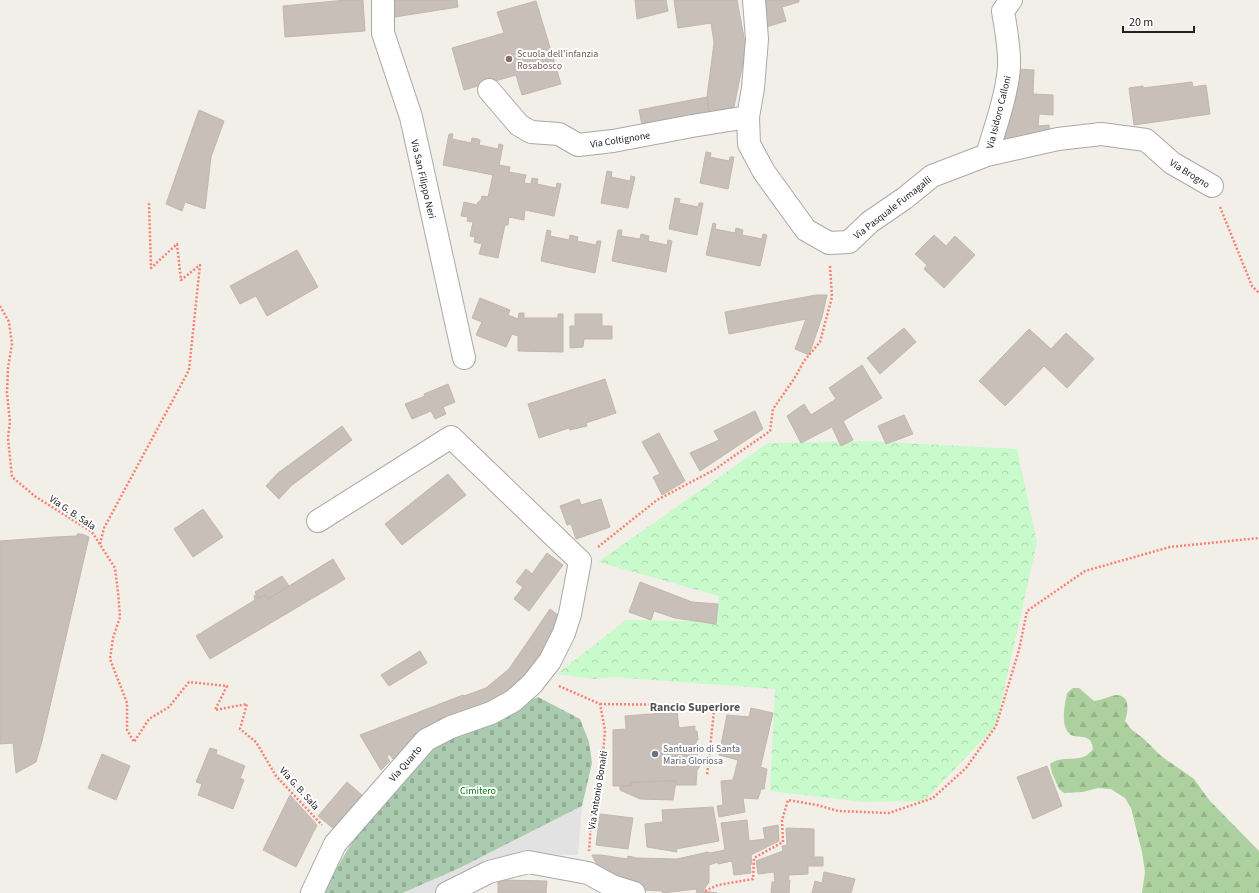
<svg xmlns="http://www.w3.org/2000/svg" width="1259" height="893" font-family="'Source Sans 3',sans-serif">
	<style>
		.forest { fill: url(#forest-firs) }
		.cemetery { fill: url(#cemetery-stones) }
		.park { fill: url(#park-crowns) }
		.parking { fill: #e2e2e2 }
		.building { fill: #c7bfb8; stroke: #c4b6ab }
		.lines { fill: none; stroke-linecap: round; stroke-linejoin: round }
		.minor-casing { stroke: #a9a9a9; stroke-width: 24 }
		.path { stroke: #fa8072; stroke-width: 2.5; stroke-dasharray: 2 2; stroke-linecap: butt }
		.minor { stroke: #fff; stroke-width: 22 }
		.education-dot { fill: #8d6e63; stroke: #fff; stroke-width: 1.5 }
		.worship-dot { fill: #6b7280; stroke: #fff; stroke-width: 1.5 }
		.labels { text-anchor: middle; stroke-width: 4; stroke-linejoin: round; paint-order: stroke }
		.education-label { font-size: 10px; fill: #785e54; stroke: #fff; text-anchor: start }
		.street-label { font-size: 10px; fill: #222; stroke: #fff }
		.worship-label { font-size: 10px; fill: #5b616d; stroke: #fff; text-anchor: start }
		.park-label { font-size: 10px; fill: #0c8416; stroke: #fff }
		.quarter-label { font-size: 12px; font-weight: bold; fill: #555; stroke: #fff }
	</style>
	<defs>
		<pattern id="forest-firs" width="22" height="20" patternUnits="userSpaceOnUse"><rect width="22" height="20" fill="#add19e"/><path d="M5 1l3.5 6h-7zM16 11l3.5 6h-7z" fill="#95b388"/></pattern>
		<pattern id="cemetery-stones" width="16" height="16" patternUnits="userSpaceOnUse"><rect width="16" height="16" fill="#aacbaf"/><path d="M2 7V4a2 2 0 0 1 4 0v3zM10 15v-3a2 2 0 0 1 4 0v3z" fill="#92ae96"/></pattern>
		<pattern id="park-crowns" width="20" height="18" patternUnits="userSpaceOnUse"><rect width="20" height="18" fill="#c8facc"/><path d="M2 6a3 3 0 1 1 6 0M12 15a3 3 0 1 1 6 0" fill="none" stroke="#acd6af"/></pattern>
	</defs>
	<rect width="100%" height="100%" fill="#f2efe9"/>
	<!-- forest -->
	<path class="forest" d="M1073,688H1079L1094,701C1103,700 1109,696 1116,695C1131,695 1128,712 1125,721L1131,729L1144,739L1161,756L1194,779L1209,800L1259,851V893H1142L1145,872L1142,852L1131,808L1125,798L1111,789L1098,788L1083,792L1064,793L1059,789L1052,773L1050,764C1064,753 1081,766 1093,749C1091,729 1075,743 1067,731C1061,720 1065,704 1067,693Z"/>
	<!-- cemetery -->
	<path class="cemetery" d="M538,697L580,719L589,742L592,763L582,806L460,868L403,893H322L364,822L443,739Z"/>
	<!-- park -->
	<path class="park" d="M869,441L1017,449L1037,542L996,726L924,801L862,802L770,791L775,689L613,677L594,679L557,674L626,620L702,621L716,624L719,596L598,562L768,443Z"/>
	<!-- parking -->
	<path class="parking" d="M582,806L578,855L513,854L435,893H403L460,868Z"/>
	<!-- building -->
	<path class="building" d="M363,0L365,31L285,37L283,6L346,0Z
		M392,0H457L458,7L395,17Z
		M635,0H666L668,11L637,19Z
		M674,0H737L746,48L734,107L709,112L707,97L714,43L711,23L678,28Z
		M761,0H799V2L782,7L786,21L763,28Z
		M536,1L561,84L522,95L516,75L464,90L452,48L504,33L497,12Z
		M1013,69L1034,70L1033,94L1053,95V115L1039,114L1038,126L1049,125L1050,135L1003,142Z
		M1192,82L1193,87L1206,85L1210,114L1134,125L1129,88L1143,86V88Z
		M707,97L709,112L642,125L639,110Z
		M199,110L224,121L211,157L205,209L185,202L182,211L166,204Z
		M449,134H453L452,139L471,143L472,138L478,139L480,140L479,145L498,149L499,144L503,145L499,165L510,167L509,172L526,175L524,183L531,184L532,178L538,179L537,184L556,188L557,183L561,184L554,216L525,210L524,220L509,217L508,225H505L498,258L479,254L482,244L474,242L475,237L470,236L473,222L467,221L468,217L461,216L464,202L477,205L478,202L481,200L482,196L488,197L493,175L443,165Z
		M706,152L711,153L710,157L729,161L730,157H734L728,189L700,183Z
		M607,171L612,172L611,177L630,181L631,176L635,177L628,208L601,203Z
		M675,198L680,199L679,203L698,207L699,203H703L697,235L669,229Z
		M713,223L716,224L715,229L735,233L736,228L743,230L742,235L762,239L763,234L767,235L760,266L706,255Z
		M547,230L551,231L550,236L569,240L570,235L578,237L577,241L596,245L597,241H601L595,273L541,261Z
		M618,230H622L621,236L640,239L641,234L649,236L648,241L667,245L668,240L672,241L666,272L612,261Z
		M934,235L946,246L955,236L975,255L944,288L924,269L927,265L915,254Z
		M297,250L318,287L267,316L256,296L240,304L230,286Z
		M816,295H827L822,317L809,355L795,349L806,319L729,334L725,312Z
		M480,298L510,310L508,315L518,319L519,313H524V318H558V314H563V352L518,351V336L512,334L506,347L476,335L482,322L472,318Z
		M575,314H602V326H612V339H584L583,347L570,348V326H575Z
		M904,328L916,342L880,374L867,358Z
		M1029,329L1051,349L1066,333L1094,359L1067,388L1044,366L1005,406L979,381Z
		M862,365L882,398L843,421L853,440L841,446L832,427L801,443L787,416L804,404L811,415L836,399L829,388Z
		M605,379L616,413L586,423L587,426L570,430L569,428L539,438L528,404Z
		M448,384L455,402L443,407L446,414L435,419L431,411L412,419L405,404L425,396L424,394Z
		M755,411L763,429L700,471L690,453L719,440L714,431Z
		M904,415L913,434L886,444L878,426Z
		M342,426L352,440L291,486L279,499L266,486L278,473Z
		M659,433L685,481L662,495L653,477L660,474L642,442Z
		M448,474L466,495L402,545L385,524Z
		M579,499L581,505L601,499L610,527L576,539L571,524L567,525L560,506Z
		M203,509L223,537L193,557L174,529Z
		M77,534H82L89,537L42,741L36,762L16,773L13,743L0,744V541L55,537L77,536Z
		M547,553L563,565L529,611L514,599L523,587L516,582L526,569L532,574Z
		M333,559L345,579L210,659L196,636L255,600L254,596L256,595L258,598L265,595L268,599Z
		M282,576L289,586L268,599L265,595L258,598L255,592Z
		M640,582L692,602L718,604L716,624L675,618L654,611L651,620L629,612Z
		M550,609L563,619L557,634L514,692L451,717L411,743L393,759L389,754L387,757L390,761L381,770L360,735L463,695L464,696L486,688L509,669Z
		M420,651L427,663L389,686L381,675Z
		M751,708L773,713L761,765L760,767L767,769L764,789H761L758,799L743,798L745,812L719,817L717,806L723,805L721,781L733,780L738,760L719,755L727,715L749,717Z
		M677,712L679,728L695,726V731H697L698,740L696,741L698,763L700,766L697,770L696,785H675L676,781L631,782V786H613V730L626,729L625,716Z
		M210,748L217,750L216,754L245,766L240,778L244,780L233,809L198,795L202,784L196,782Z
		M102,754L130,766L116,800L88,788Z
		M1047,766L1062,806L1033,819L1017,777Z
		M676,781L673,800L640,799L620,790V786H631V782Z
		M347,782L363,796L334,829L318,816Z
		M290,795L317,825L296,867L263,850Z
		M713,807L719,841L676,849L677,852L647,847L645,824L663,822L662,810Z
		M600,814L633,818L628,849L596,845Z
		M747,820L749,841L765,839L763,828L778,825L779,841L751,855L752,864L750,865L751,873L734,875L732,861L718,864V862L709,865V882L703,891L717,893H697L696,889L663,893L662,891L644,890L632,887L598,867L592,855H601L627,859L628,856L637,858L677,859L708,852L710,853L725,850L721,823Z
		M786,828L814,829V857H823V866H808V874L789,875L788,881L790,880L789,893H771L772,882H775L774,872L758,874L756,861L783,851L782,846L787,845Z
		M824,872L855,879L851,893H812L815,881L822,883Z
		M498,880L547,881L546,893H498Z"/>
	<g class="lines">
		<defs>
			<path id="minor" d="M383,0V33L411,117L464,358
				M754,0L757,39L753,88L748,117L749,144L764,172L806,230L829,243L849,242L870,222L905,198L932,176L987,155L1058,139L1101,134L1146,140L1172,163L1212,186
				M489,90L519,125L531,132L559,134L578,145L613,141L692,126L748,117
				M987,155C995,128 1007,95 1009,67C1010,49 1006,30 1003,11L1011,0
				M312,893L335,844L426,740L451,727L491,713L513,701L532,684L550,661L564,633L570,614L580,561L451,437L318,521
				M447,893L489,872L528,862L588,873L612,886L634,893"/>
		</defs>
		<!-- minor casing -->
		<use href="#minor" class="minor-casing"/>
		<!-- path -->
		<path class="path" d="M1220,207L1252,286L1259,293
			M0,306L9,322L12,344L8,368L7,393L10,422L8,438L12,477L36,497L92,532L115,568L118,592L120,617L113,638L110,659L127,703V730L134,742L149,719L169,707L189,682L227,686L215,710L247,704L240,729L256,742L276,776L322,825
			M100,544L104,528L189,370L200,265L181,280L177,244L151,268L149,203
			M598,547L657,500L714,470L770,431L773,409L794,379L804,361L820,342L832,297L830,266
			M559,686L600,704L605,730L602,768L592,808L589,851
			M600,704L677,705L714,711L707,776
			M705,891L718,885L753,879L754,858L783,842L782,820L788,800L817,805L838,811L889,813L933,798L966,768L996,726L1019,650L1027,611L1085,571L1170,547L1259,538"/>
		<!-- minor -->
		<use href="#minor" class="minor"/>
	</g>
	<!-- markers -->
	<circle class="education-dot" cx="509" cy="59" r="4"/>
	<circle class="worship-dot" cx="655" cy="754" r="4"/>
	<g class="labels">
		<!-- education labels -->
		<g class="education-label">
			<text x="517" y="57">Scuola dell'infanzia<tspan x="517" dy="12">Rosabosco</tspan></text>
		</g>
		<!-- street labels -->
		<g class="street-label">
			<text transform="translate(998 112) rotate(-76)" y="4">Via Isidoro Calloni</text>
			<text transform="translate(620 139) rotate(-9)" y="4">Via Coltignone</text>
			<text transform="translate(1190 173) rotate(32)" y="4">Via Brogno</text>
			<text transform="translate(424 179) rotate(77)" y="4">Via San Filippo Neri</text>
			<text transform="translate(892 207) rotate(-38)" y="4">Via Pasquale Fumagalli</text>
			<text transform="translate(73 512) rotate(34)" y="4">Via G. B. Sala</text>
			<text transform="translate(405 763) rotate(-49)" y="4">Via Quarto</text>
			<text transform="translate(300 788) rotate(48)" y="4">Via G. B. Sala</text>
			<text transform="translate(597 790) rotate(-81)" y="4">Via Antonio Bonaiti</text>
		</g>
		<!-- worship labels -->
		<g class="worship-label">
			<text x="663" y="752">Santuario di Santa<tspan x="663" dy="12">Maria Gloriosa</tspan></text>
		</g>
		<!-- park labels -->
		<g class="park-label">
			<text x="478" y="794">Cimitero</text>
		</g>
		<!-- quarter labels -->
		<g class="quarter-label">
			<text x="695" y="711">Rancio Superiore</text>
		</g>
	</g>
	<!-- scale -->
	<path d="M1123 26v6h71v-6" fill="none" stroke="#222222" stroke-width="2"/>
	<text x="1129" y="26" font-size="12" fill="#222222" stroke="#ffffff" stroke-width="3" paint-order="stroke">20 m</text>
</svg>
